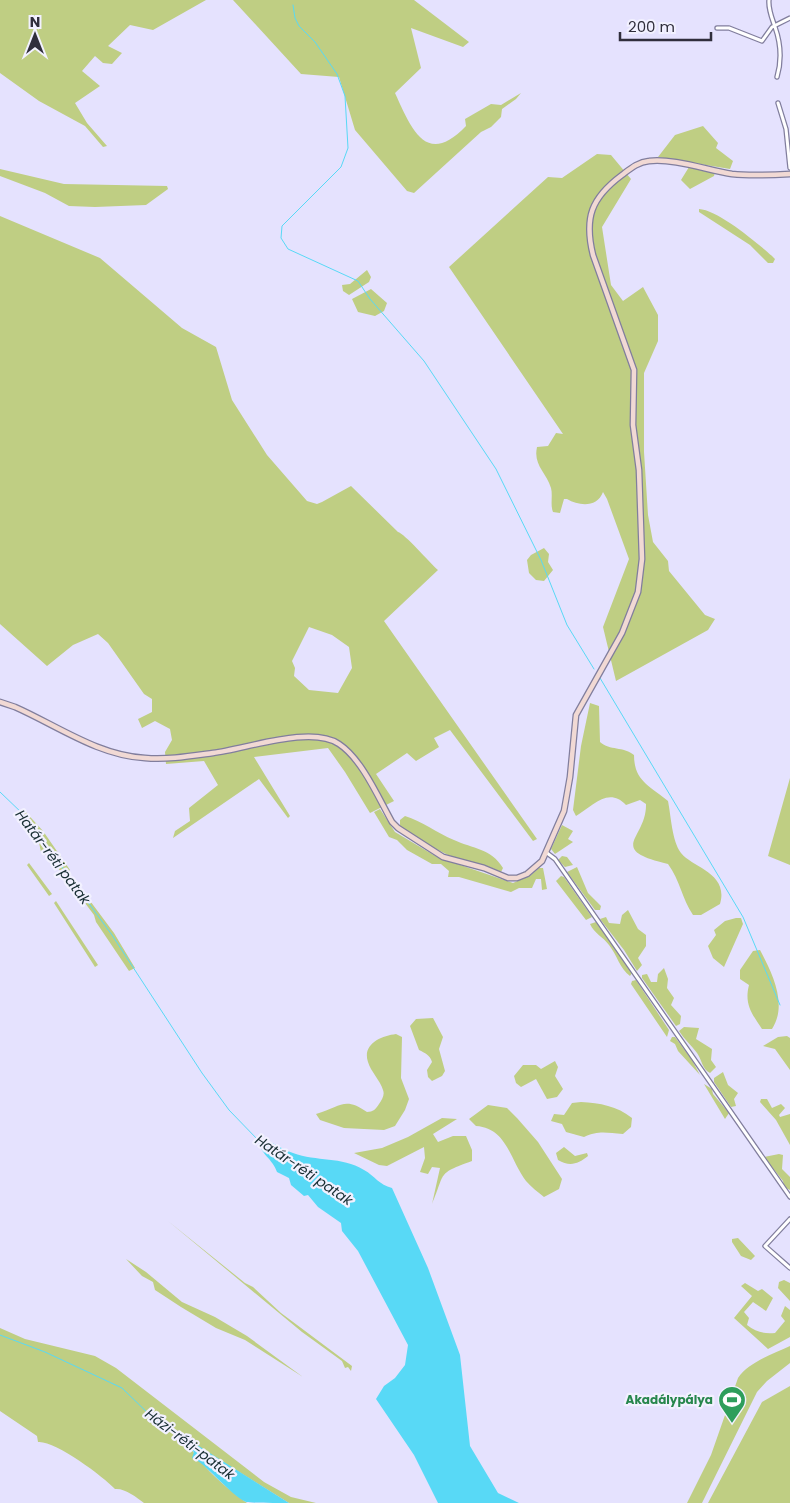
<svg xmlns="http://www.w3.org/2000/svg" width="790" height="1503" font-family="Poppins,sans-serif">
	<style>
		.green { fill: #bfce83; fill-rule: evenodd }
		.water { fill: #58d9f6 }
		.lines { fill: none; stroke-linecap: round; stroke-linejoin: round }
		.stream { stroke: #58d9f6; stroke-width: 1 }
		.minor-casing { stroke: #817e9d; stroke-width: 5.5 }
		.secondary-casing { stroke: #817e9d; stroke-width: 7 }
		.minor { stroke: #fff; stroke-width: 3 }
		.secondary { stroke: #f1d9d4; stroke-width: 4.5 }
		.labels { text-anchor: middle; stroke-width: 4.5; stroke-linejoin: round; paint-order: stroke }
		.leisure-label { font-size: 12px; font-weight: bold; fill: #27864d; stroke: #f2f1ff; text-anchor: end }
		.water-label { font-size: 14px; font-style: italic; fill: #182e33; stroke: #f2f1ff }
	</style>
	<rect width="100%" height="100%" fill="#e5e2fe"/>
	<!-- green -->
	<path class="green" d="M0,0H206L153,30L130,25L108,46L122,53L112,64L103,63L95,56L82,71L100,86L75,103L87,123L107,146L103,147L85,126L39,101L0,73Z
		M233,0H414L469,42L463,47L411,28L421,68L395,93C411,128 426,168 466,126L465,119L491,104L501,105L521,93L516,99L502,109L501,117L491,127L481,132L414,193L407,191L355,130L339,77L301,74Z
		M703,126L718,143L716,148L733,161L730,169L658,157L675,135Z
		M597,154L611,155L631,179L602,227L611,285L623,301L643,287L658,315V341L644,373V452L648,515L653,542L668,561L669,571L705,615L715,619L708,630L616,681L603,627L629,559L607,499L603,492C597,508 579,506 567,499H564L560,513L553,512C550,505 553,496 551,488C546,472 533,465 537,447L548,446L556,433L563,434L449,267L548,177L562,178Z
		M689,167L715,172L714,176L690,189L681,180Z
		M0,169L64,184L167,186L168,189L146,205L95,207L69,206L45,193L0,176Z
		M699,209C718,210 756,242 772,256L775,259L773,263H768L750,245L699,212Z
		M0,216L100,258L182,328L216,347L232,400L267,455L307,501L317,504L322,502L351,486L398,532C404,533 430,563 438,570L384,621L537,839L533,841L450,730L434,738L439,747L416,761L407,753L376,774L394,801L370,813L345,772L328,748L254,757L290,816L288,818L259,779L173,838L175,831L190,821L189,808L218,785L204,761L166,764L165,752L172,740L170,729L155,721L142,728L138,719L152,712V699L144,694L108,643L98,634L73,645L47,666L0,624ZM309,627L332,635L349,647L352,668L338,693L309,690L294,676L295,668L292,661Z
		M367,270L371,277L369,282L349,295L343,291L342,285L350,284Z
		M371,289L387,303L384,311L375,316L358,312L352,299Z
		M544,548L549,554L548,562L553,570L544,581L536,580L529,573L527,560L531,555Z
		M590,703L599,706L600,742C610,751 623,746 634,755C634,781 650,786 668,801C671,816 672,841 681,853C693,868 729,873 720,904L701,915H693C682,899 680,880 668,864C605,849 647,839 646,804L640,800L626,805C608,786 592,807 576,816L573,810L581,746Z
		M790,778V865L768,856Z
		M23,809L43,831L70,870L64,875C56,867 51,857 41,852L38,838L17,813Z
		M380,809L395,832L437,857L513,883L531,875L539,868H543L547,889L542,890L541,879H536L532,888H519L511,892L459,877H448L449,871L441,864H432L407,850L397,840L389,837L374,812Z
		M405,816C422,821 437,833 454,840C473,849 491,848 503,868L501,872C484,863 466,862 448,855C431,847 416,837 400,827V820Z
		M562,825L573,831L568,839L573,842L555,854L551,849Z
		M562,856L567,857L573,865L565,867L558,860Z
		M29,863L52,894L49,896L27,865Z
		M577,867L588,893L601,906L600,910H595L567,872Z
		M561,876L564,877L592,917L586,920L556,881Z
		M73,878L114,933L135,968L129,971L96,922L94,915L70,883Z
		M56,901L98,965L95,967L54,903Z
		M628,910L638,929L646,935V946L638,958L642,965L637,971L624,950L600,919L606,917L609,923L620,924L622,915Z
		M736,918H741L743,924L724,967L713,958L708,946L716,935L714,930L725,921Z
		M596,922L632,973L630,976C620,969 617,955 609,945C603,937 594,933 590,924Z
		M760,950C772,973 788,1004 772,1029H762C752,1014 744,1004 749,985L740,979V970L753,951Z
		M664,968L668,979L667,988L674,998L671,1005L681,1016L680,1024L676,1026L642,978V975L647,974L651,982H657L658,974Z
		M636,980L669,1030L667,1037L631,984L632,981Z
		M433,1018L443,1037L439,1049L445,1071L442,1076L432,1081L428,1077L427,1070L432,1062C430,1055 425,1053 419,1050L410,1026L416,1019Z
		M684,1027L699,1028L696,1039L712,1049L711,1060L716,1067L710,1073C702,1069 702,1060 697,1053C691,1045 684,1039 679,1031Z
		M396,1034L402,1037L401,1078L409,1099L405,1110L395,1126L384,1130L344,1128L320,1120L316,1114C341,1107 344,1096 367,1112C373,1112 376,1109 379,1104C382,1100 385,1095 383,1090C380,1080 371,1072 368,1062C362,1044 381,1036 396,1034Z
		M787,1036L790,1038V1070L775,1049L763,1046L778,1037Z
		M672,1037H675L692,1060L700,1075L678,1051L675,1044L670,1041Z
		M555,1061L558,1067L555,1076L563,1089L557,1097L547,1099L536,1079L521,1087L516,1083L514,1076L523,1065H536L541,1069Z
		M723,1072L728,1085L738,1093L734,1099L736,1106L731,1107L714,1082V1078Z
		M704,1084L712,1089L713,1094L729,1113L725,1119Z
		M761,1099H767L772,1108L781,1104L785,1108L779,1115L780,1117L790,1114V1145L776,1120L760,1102Z
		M581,1102C600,1103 617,1106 632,1118L631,1127L623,1134C607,1133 599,1130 584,1137L566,1132L562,1124L551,1121L554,1114L564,1115L572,1103Z
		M488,1105L507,1108L517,1118L538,1142L562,1179L559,1189L544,1197C538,1192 531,1187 526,1181C510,1160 507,1128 476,1126L469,1119Z
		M442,1118L457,1119L433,1134L438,1142L453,1136H466L472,1150V1161C436,1174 446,1172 432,1204L440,1168L432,1167L428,1174L420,1172L425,1158L424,1147L387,1166L379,1165L354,1153L382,1148L408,1137Z
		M564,1147L575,1156L587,1153L588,1156C578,1164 570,1167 558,1160L556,1153Z
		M779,1154L783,1155L782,1169L790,1177V1190L784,1187L783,1181L764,1157Z
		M168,1221L245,1283L253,1287L281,1313L352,1366L351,1371L348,1367L345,1368L342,1361L302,1332Z
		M738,1238L755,1256L751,1260L741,1256L732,1242V1239Z
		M126,1259L146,1272L182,1302L215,1317L247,1336L303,1377L245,1340L216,1328L181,1307L155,1290L153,1282L142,1276Z
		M784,1280L790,1283V1301L778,1288L779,1282Z
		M745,1283L758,1291L762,1289L773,1298L766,1311L753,1302L744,1312L749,1318L747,1325C756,1332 764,1334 775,1333L785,1321L781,1316L785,1306L790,1310V1337L768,1349L734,1318L752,1296L741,1286Z
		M0,1328L25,1339L95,1356L116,1368L264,1482L291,1497L316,1503H289L185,1438C196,1461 220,1483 247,1503H144C136,1497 125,1488 115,1489C103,1476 54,1440 38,1442L37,1436L0,1411Z
		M790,1346V1363L767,1381L757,1392L702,1503H687L711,1455L738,1378C749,1362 773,1354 790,1346Z
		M790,1386V1503H708L762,1402Z"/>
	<!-- water -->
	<path class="water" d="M258,1140C273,1140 280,1149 293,1153C317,1162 341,1156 364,1170C375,1176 379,1185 392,1188L428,1268L460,1355L470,1446L498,1493L519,1503H438L414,1455L376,1399L384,1386L395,1378L405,1365L408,1345L358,1251L342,1231L341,1223L318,1207L308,1195L304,1196L291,1185L289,1178L277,1172C273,1159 260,1154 258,1140Z
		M183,1436L289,1503C279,1503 254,1503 246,1502C229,1494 204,1461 192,1458L194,1452L188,1448L192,1449Z"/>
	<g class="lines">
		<!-- stream -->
		<path class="stream" d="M293,5L295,18L299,26L315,42L337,74L345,96L348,148L341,167L282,226L281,238L288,249L358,281L370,299L424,361L496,469L541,560L567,625L594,669
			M600,678L743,917L780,1005
			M0,792L24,815L112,935L202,1073L229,1110L258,1140
			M0,1335L45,1352L122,1388L155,1420L185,1439"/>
		<defs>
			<path id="minor" d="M769,0C768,9 772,18 775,27C781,44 782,60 777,77
				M717,28H729L762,41L772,27L790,18
				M778,103L786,129L790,168
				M547,853L555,859L790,1197
				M790,1219L765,1246L790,1268"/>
			<path id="secondary" d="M0,702L15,707C56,725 99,756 145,758C167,760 191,756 213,753C246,749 311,725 339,744C362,759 379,799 392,822L398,828L443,857L484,868L508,878H517L527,874L542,861L564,811L570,777L576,715L622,633L638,592L642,559L639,470L633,425L634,370L593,255C584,218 591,198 622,175C630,169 638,162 649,161C673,158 707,170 732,174C751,176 771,175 790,174"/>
		</defs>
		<!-- minor casing -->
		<use href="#minor" class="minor-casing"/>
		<!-- secondary casing -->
		<use href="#secondary" class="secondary-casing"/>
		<!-- minor -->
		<use href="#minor" class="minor"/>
		<!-- secondary -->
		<use href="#secondary" class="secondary"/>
	</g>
	<!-- icons -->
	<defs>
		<symbol id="stadium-pin" viewBox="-11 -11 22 30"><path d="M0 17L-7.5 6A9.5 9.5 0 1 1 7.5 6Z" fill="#2e9e5b" stroke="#f2f1ff"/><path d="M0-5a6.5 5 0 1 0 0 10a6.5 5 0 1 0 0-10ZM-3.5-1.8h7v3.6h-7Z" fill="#fff"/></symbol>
	</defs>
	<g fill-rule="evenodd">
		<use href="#stadium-pin" x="716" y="1384" width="32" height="43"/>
	</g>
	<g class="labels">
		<!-- leisure labels -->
		<g class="leisure-label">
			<text x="713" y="1404">Akadálypálya</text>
		</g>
		<!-- water labels -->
		<g class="water-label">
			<text transform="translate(53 857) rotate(53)" y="5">Határ-réti patak</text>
			<text transform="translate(304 1170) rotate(34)" y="5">Határ-réti patak</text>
			<text transform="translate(190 1444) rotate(37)" y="5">Házi-réti-patak</text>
		</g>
	</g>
	<!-- north arrow -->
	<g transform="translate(35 35)" stroke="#f2f1ff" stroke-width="4" paint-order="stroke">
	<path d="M0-4L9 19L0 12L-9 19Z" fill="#302e3c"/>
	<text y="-8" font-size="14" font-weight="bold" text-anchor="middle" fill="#302e3c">N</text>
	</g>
	<!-- scale -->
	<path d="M620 32v8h91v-8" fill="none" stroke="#302e3c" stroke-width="2.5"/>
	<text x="628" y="32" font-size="15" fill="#302e3c" stroke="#f2f1ff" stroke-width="4" paint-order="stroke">200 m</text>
</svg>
